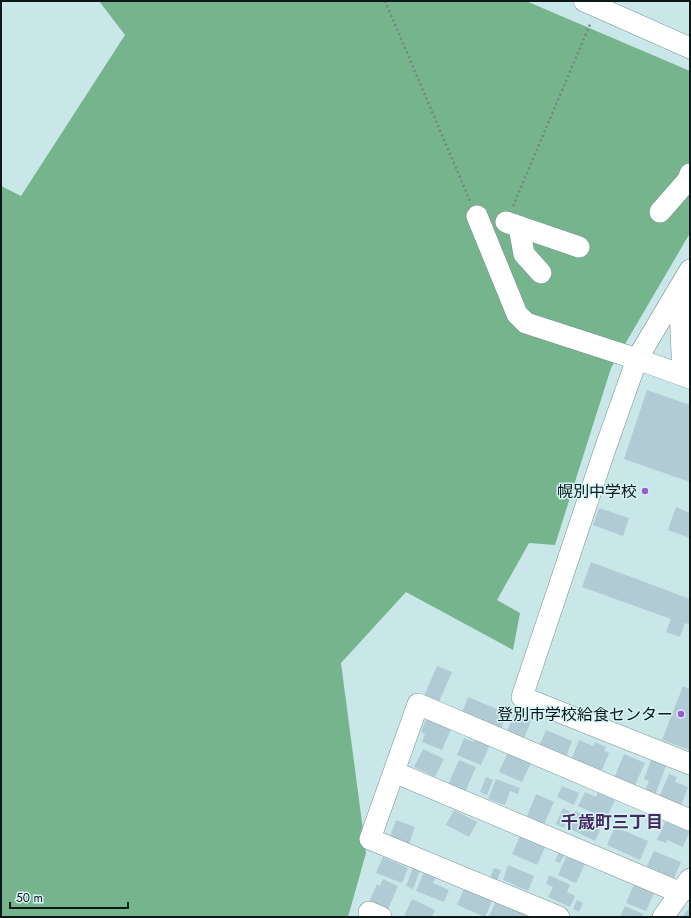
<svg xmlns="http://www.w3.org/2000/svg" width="691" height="918" font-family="Jost,'Noto Sans JP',sans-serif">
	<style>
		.forest { fill: #75b48c }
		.building { fill: #b1cbd5 }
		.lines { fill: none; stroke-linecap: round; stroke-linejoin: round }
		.minor-casing { stroke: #769293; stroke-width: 22 }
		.path { stroke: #728787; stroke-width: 2.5; stroke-dasharray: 2 3; stroke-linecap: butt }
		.minor { stroke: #fff; stroke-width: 21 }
		.poi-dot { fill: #9b59ce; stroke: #d6f4f5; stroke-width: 1.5 }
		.labels { text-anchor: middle; stroke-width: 3; stroke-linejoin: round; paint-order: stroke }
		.poi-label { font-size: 16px; fill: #0d1818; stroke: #d6f4f5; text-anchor: end }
		.neighbourhood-label { font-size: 17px; font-weight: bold; fill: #492962; stroke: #d6f4f5 }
	</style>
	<rect width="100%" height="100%" fill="#c9e7e8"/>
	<!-- forest -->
	<path class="forest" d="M99,1H526L690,71V233L611,368L555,545L529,543L497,600L520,613L513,650L406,592L341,663L366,853L348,917H1V186L21,196L125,35Z"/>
	<!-- building -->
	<path class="building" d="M647,390L690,405V482L624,459Z
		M676,507L690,513V538L668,530Z
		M599,508L629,518L623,536L593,525Z
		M591,562L690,599V625L685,623L680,637L666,632L671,619L582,587Z
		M437,666L452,672L439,702L424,696Z
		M683,686L690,689V750L662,740Z
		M468,697L507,713L501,729L462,713Z
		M516,709L533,716L523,741L506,734Z
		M427,717L452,727L442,750L422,742L425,734L421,732Z
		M546,730L572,741L566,757L539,746Z
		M476,736L491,742L481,765L457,755L464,738L474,742Z
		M579,740L593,746L595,742L606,747L604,751L609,753L602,770L572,758Z
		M423,749L444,759L435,777L414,767Z
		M508,752L531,763L522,782L499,772Z
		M624,754L645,763L634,787L614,778Z
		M459,760L476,767L465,792L448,785Z
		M651,760L666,766L655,795L645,791L649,781L644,779Z
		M669,774L677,777L675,782L688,787L681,806L659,797Z
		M486,777L493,780L487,795L480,792Z
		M496,779L520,788L518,794L510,791L505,805L488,799Z
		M562,786L579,793L574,805L557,797Z
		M585,792L596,797L598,793L615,800L606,819L578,806Z
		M536,794L554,802L544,824L527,816Z
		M563,808L570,812L564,828L556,824Z
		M454,810L477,822L469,837L446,825Z
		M575,811L598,822L595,827L600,830L595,841L568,828Z
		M396,820L415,827L409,844L390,837Z
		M666,820L690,830L683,847L667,840L666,843L657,840Z
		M615,827L648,841L640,860L607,845Z
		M521,834L546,845L537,865L512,854Z
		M561,848L566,851L560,863L555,861Z
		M654,851L681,862L674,878L647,866Z
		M576,855L587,860L576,883L558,875L566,857L574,860Z
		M383,857L408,868L402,883L376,873Z
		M414,865L421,868L413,889L406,886Z
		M508,865L534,876L528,891L503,880Z
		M494,868L501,870L497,881L490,878Z
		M424,872L436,877L433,883L449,890L444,902L416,891Z
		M549,875L570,885L567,892L575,896L570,907L548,897L553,887L546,884Z
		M383,879L398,886L387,912L368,904L377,884L380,886Z
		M636,880L656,889L646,911L626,903Z
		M464,889L484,898L486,893L494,896L485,917L457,905Z
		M412,899L435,910L432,917L404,916Z
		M577,900L583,903L579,912L573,909Z
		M496,901L526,914L524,917H489Z
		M625,906L643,914L641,917H620Z
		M690,907V917H682Z"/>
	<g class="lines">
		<defs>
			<path id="minor" d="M584,1L690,48
				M660,212L688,180L690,174
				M477,216L517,314L526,323L637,359L690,378
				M506,222L579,247
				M519,227L524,254L541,273
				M690,270L637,359L604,452L522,697L690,764
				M679,289L683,375
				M394,772L681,893
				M369,912L381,917
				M559,917L370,839L418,704L690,820
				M663,917L690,879"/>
		</defs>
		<!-- minor casing -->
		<use href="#minor" class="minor-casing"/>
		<!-- path -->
		<path class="path" d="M385,1L470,201
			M513,206L591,22"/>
		<!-- minor -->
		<use href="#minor" class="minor"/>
	</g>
	<!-- markers -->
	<g class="poi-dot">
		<circle cx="645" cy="491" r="4"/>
		<circle cx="681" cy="714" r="4"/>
	</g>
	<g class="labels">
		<!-- poi labels -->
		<g class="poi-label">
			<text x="637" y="497">幌別中学校</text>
			<text x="673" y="720">登別市学校給食センター</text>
		</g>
		<!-- neighbourhood labels -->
		<g class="neighbourhood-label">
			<text x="612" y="828">千歳町三丁目</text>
		</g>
	</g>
	<!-- border -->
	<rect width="691" height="918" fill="none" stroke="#0d1818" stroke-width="4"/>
	<!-- scale -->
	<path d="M10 902v6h118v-6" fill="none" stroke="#0d1818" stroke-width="2"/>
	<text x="16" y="902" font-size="12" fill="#0d1818" stroke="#d6f4f5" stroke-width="3" paint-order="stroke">50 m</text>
</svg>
